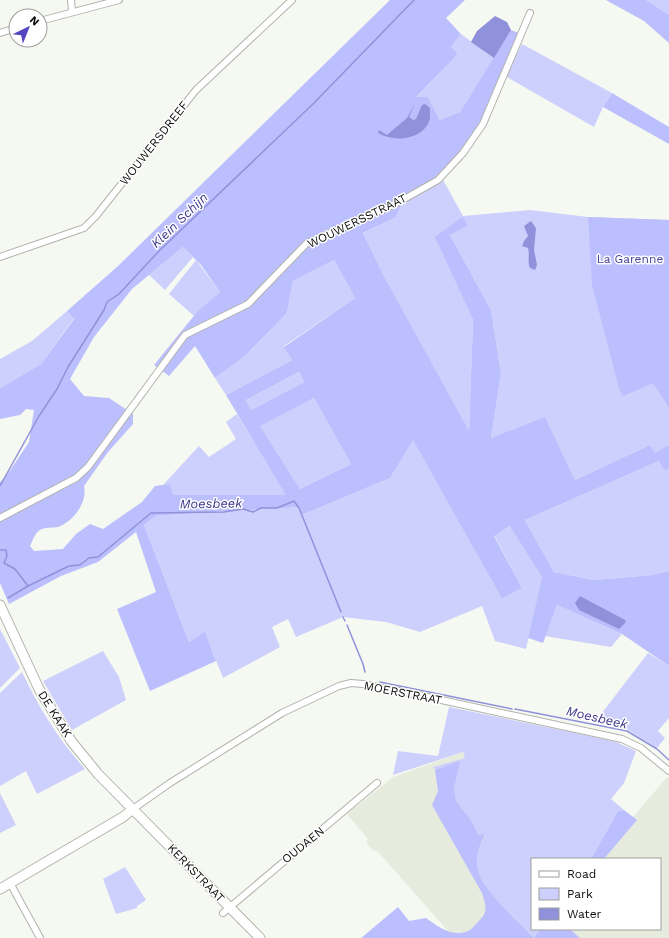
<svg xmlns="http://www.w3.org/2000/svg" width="669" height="938" font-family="'Work Sans',sans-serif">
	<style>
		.built { fill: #e7ebde }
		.green { fill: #cdd0fd }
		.forest { fill: #bcbffd; fill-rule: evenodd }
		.water { fill: #9091db }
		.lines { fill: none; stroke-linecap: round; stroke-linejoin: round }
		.stream { stroke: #9091db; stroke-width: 1.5 }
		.street-casing { stroke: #b1b3ac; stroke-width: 8 }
		.secondary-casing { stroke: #b1b3ac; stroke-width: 11 }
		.street { stroke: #fff; stroke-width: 6 }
		.secondary { stroke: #fff; stroke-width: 9 }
		.labels { text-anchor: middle; stroke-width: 3; stroke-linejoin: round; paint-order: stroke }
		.street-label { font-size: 12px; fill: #0b0c0a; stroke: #fff }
		.park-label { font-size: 12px; fill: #463f96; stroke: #fff }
		.water-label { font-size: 13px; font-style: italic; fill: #3d348a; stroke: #fff }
	</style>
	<rect width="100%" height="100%" fill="#f6f9f1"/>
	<!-- built -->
	<path class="built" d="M466,751L593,859H532V929H541L535,938L490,925L454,938L379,853L375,850L373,851L366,842L368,839L347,814L393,777Z
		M667,777L669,778V938H580L570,929H660V859H604L637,820L633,817Z"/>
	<!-- green -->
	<path class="green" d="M646,0H669V15Z
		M461,34L494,58L460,112L440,120L428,97L415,98L458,54L451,47Z
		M522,44L612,93L603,107L594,127L505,76Z
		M443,180L463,216L530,210L588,217L669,220V571L652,575L594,580L554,572L525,520L659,461L650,445L575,480L545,418L491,438L501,373L491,310L450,235L466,226L463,216L436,237L473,320L469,432L385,278L363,233L396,217L401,206Z
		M183,247L193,257L165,290L149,275Z
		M196,260L220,292L194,316L169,294Z
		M334,260L355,298L284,346L292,360L226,395L215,378L244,357L287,313L293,281Z
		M67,311L74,318L41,364L0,388V359L32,341Z
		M299,372L304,382L251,410L246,400Z
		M314,398L351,464L300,489L259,425Z
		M237,414L287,495H172L170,484L163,485L199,446L209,457L236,439L226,422Z
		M413,439L502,599L522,588L494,535L511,526L542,577L526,649L495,641L482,606L420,632L386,622L343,617L296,637L288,619L272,627L280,647L223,678L205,633L189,642L144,525L156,516L166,515L299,507L302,515L390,478Z
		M557,605L622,634L611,647L545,636Z
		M0,629L20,668L0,688Z
		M103,651L119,677L126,700L72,730L43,681Z
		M648,653L669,666V718L658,731L665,738L657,748L625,728L595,722Z
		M22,672C39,708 59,740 85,769L37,794L26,771L0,786V693Z
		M449,707L585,735L616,742L636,751L624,783L611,799L624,810L618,811L591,859H532V929H540L534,938C520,924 482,889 478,871C475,857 479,847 485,835H479L470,819L456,801L454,789L459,762L435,770L433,767L465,758L463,752L393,775L398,751L438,756Z
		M0,793L16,825L0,833Z
		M125,867L146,900L137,906V908L116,914L103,879Z"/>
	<!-- forest -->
	<path class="forest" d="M390,0H465L446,18L461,34L451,47L458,54L416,97H428L440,120L460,112L511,30L521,34L513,58L465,155L443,180L401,206L396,217L363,233L385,278L469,431L473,320L435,237L463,216L467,226L450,235L491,310L501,373L491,438L545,417L575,480L650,445L655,453L669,445V468L665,471L659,461L525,520L554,572L594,580L652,575L669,571V666L622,634L557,605L543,643L528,638L542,577L510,526L494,536L522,588L502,599L413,440L390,478L302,515L299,507L166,515L156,516L144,525L189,642L205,632L216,661L150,691L117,609L156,592L136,532L98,562L61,576L9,604L0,583V482L7,475L29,442L34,410L26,409L20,415L0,419V388L41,364L74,319L67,311L118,266ZM183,247L201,265L220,292L197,312L154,365L169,376L195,346L215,378L244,357L287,313L293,281L334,260L355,298L284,347L292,360L226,395L286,495H173L170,484L155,486L142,502L103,529L90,524L76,534L63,549L34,551L30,546C33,540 35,532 42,529C47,527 53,528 58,527C73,522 88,502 84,486L108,452L133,424V414L109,398L84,396L70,379L94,337L132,289ZM299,372L304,382L251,410L246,400ZM314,398L351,464L300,489L260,426Z
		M606,0H646L669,15V43L644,21Z
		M612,93L669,127V144L603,107Z
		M588,217L669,220V408L653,383L623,396L619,388L592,285Z
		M460,761L454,789L456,801L470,819L479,835L485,834C479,847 475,857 478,870C481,888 520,924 534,938L540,929H570L580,938H361L398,907L409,921L426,918C437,926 453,938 468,931C471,930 474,926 477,923C489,912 486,907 482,893L432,805L438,791L435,770Z
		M624,810L637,820L604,859H591L618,811Z"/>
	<!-- water -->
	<path class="water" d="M495,16L507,22L511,30L494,58L471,42L477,31Z
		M415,103L409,117L413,120L416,119L422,105L425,104L430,108C430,111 430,115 430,118C425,140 394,143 378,133L379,130L387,135L407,118Z
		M531,221L536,228L534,250L537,265L535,270L530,268C527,261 530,255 528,248L522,246L524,241L528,236L524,226Z
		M580,596L625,620L626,622L619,629L579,610L575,603Z"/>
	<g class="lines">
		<!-- stream -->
		<path class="stream" d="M0,486L39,416L57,389L68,367L104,310L107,302L119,294L159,251L314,103L414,0
			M0,550H6L7,556L4,563L15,569L28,586L8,598
			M28,586L69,566L80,565L89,558L98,557L151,513L224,512L243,509L253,512L261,508H277L294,501L299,508L341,612
			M343,617L345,621
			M347,625L363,664L365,672
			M380,682L512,709
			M515,709L627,731L657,749L669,760"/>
		<defs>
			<path id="street" d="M71,0L72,11
				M40,21L119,0
				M0,33L16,28
				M0,257L84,228L96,216L196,90L292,0
				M0,518L76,478L88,467L185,335L248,304L306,244L397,203L438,180L463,153L483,124L530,13
				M133,809L170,783L282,713L339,686L351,683L363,684L409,693L622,739L641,748L669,771
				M10,883L40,938
				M223,913L377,783"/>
			<path id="secondary" d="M0,605L39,689L72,742L98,774L260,938
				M0,889L123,817L133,809"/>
		</defs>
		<!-- street casing -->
		<use href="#street" class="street-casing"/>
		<!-- secondary casing -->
		<use href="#secondary" class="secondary-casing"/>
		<!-- street -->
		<use href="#street" class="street"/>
		<!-- secondary -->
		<use href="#secondary" class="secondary"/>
	</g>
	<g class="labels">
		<!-- street labels -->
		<g class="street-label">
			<text transform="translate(154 143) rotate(-52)" y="4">WOUWERSDREEF</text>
			<text transform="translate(357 221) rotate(-26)" y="4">WOUWERSSTRAAT</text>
			<text transform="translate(403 693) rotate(11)" y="4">MOERSTRAAT</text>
			<text transform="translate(55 714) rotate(58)" y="4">DE KAAK</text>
			<text transform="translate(303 845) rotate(-39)" y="4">OUDAEN</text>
			<text transform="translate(196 873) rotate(46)" y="4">KERKSTRAAT</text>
		</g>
		<!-- park labels -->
		<g class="park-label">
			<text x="630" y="263">La Garenne</text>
		</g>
		<!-- water labels -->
		<g class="water-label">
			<text transform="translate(179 220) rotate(-44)" y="5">Klein Schijn</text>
			<text transform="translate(211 503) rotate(-1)" y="5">Moesbeek</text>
			<text transform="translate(597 717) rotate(13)" y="5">Moesbeek</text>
		</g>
	</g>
	<!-- legend -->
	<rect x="531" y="858" width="130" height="72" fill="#ffffff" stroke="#9d9e9d"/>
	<rect x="539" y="871" width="20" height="6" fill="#ffffff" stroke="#9d9e9d"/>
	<text x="567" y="878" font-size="12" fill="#0b0c0a">Road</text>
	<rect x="539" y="888" width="20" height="12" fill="#cdd0fd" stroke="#9d9e9d"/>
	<text x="567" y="898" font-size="12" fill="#0b0c0a">Park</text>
	<rect x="539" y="908" width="20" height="12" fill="#9091db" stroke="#9d9e9d"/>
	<text x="567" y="918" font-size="12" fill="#0b0c0a">Water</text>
	<!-- north arrow -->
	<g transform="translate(28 28) rotate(43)"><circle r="19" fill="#ffffff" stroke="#9d9e9d"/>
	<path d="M0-3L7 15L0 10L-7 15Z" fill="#5446be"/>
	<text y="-6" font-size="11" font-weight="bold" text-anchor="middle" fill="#0b0c0a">N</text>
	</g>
</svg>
